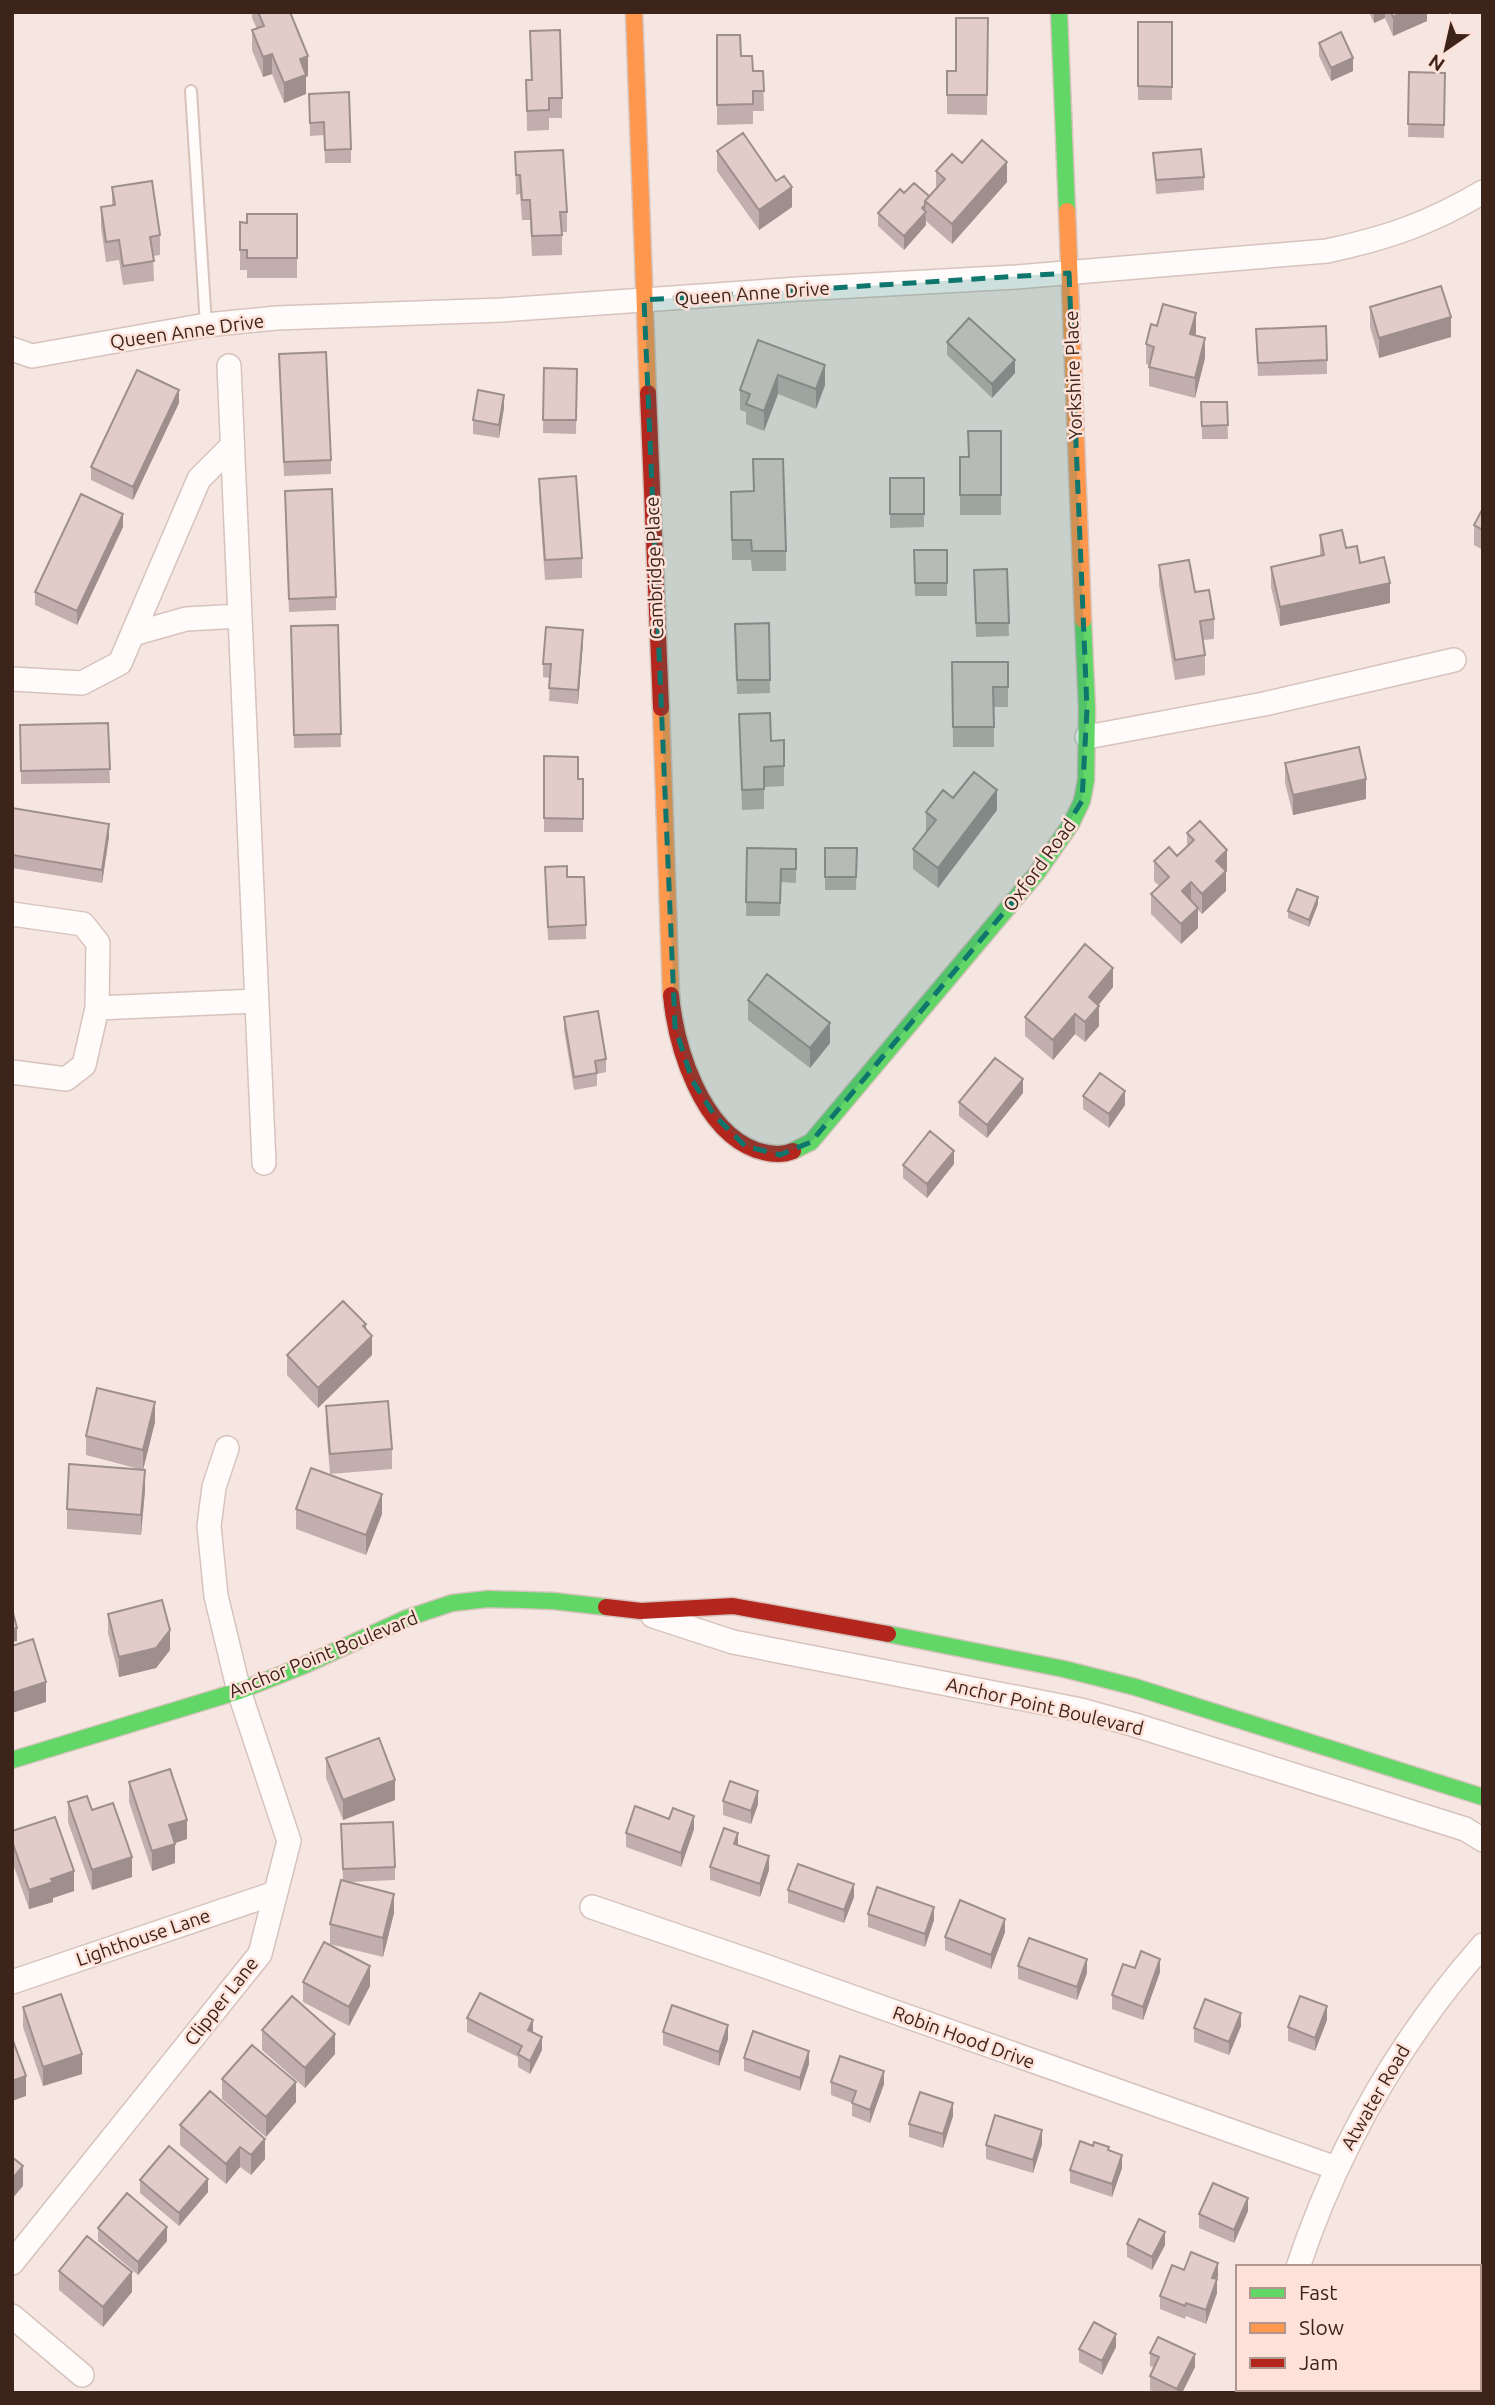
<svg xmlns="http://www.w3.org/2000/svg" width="1495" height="2405" font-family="Ubuntu,sans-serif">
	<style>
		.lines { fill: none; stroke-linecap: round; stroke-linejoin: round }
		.lane-casing { stroke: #d7c3bc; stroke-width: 14 }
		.street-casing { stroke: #d7c3bc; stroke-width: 26 }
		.fast-casing { stroke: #d7c3bc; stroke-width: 19 }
		.slow-casing { stroke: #d7c3bc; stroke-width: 19 }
		.jam-casing { stroke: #d7c3bc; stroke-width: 19 }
		.lane { stroke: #fefbfa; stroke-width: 10 }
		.street { stroke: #fefbfa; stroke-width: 23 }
		.fast { stroke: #63d668; stroke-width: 16 }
		.slow { stroke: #ff974d; stroke-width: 16 }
		.jam { stroke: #b3261e; stroke-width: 16 }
		.wall { fill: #c2afad }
		.shaded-wall { fill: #9e8f8d }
		.building { fill: #e1ccc9; stroke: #9e8f8d; stroke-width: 2 }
		.marked { fill: #0f766e; fill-opacity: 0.2; stroke: #0f766e; stroke-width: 5; stroke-dasharray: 14 9; stroke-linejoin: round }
		.labels { text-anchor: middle; stroke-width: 5; stroke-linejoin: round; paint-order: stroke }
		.street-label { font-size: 19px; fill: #3c241b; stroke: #fee2d9 }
	</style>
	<rect width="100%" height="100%" fill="#f6e6e1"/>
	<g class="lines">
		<defs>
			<path id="lane" d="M191,91L206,325"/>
			<path id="street" d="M12,349L32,356L206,325L276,318L502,310L798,289L1016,277L1327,251C1387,238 1429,224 1483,192
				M229,366L264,1163
				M133,634L186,619L240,616
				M12,679L82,683L120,663L199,479L232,446
				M1087,737L1264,704L1454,660
				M12,914L83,924L98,943L97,1008L84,1065L66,1079L12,1072
				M97,1008L257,1001
				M653,1616L733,1642L1081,1710L1135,1725L1465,1829L1483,1840
				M592,1907L759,1964L1336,2168
				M12,1982L275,1893
				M12,2263L260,1954L289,1841L239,1691L216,1596L209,1526L214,1487L227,1448
				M1298,2267C1338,2147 1399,2040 1483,1945
				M12,2316L82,2375
				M1255,2393L1256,2389"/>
			<path id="fast" d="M1059,12L1067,211
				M793,1151L811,1142L1037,873L1071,824L1082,801L1086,780L1087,709L1083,620
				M888,1634L1064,1669L1135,1687L1483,1797
				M12,1760L239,1691L305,1665L407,1618L452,1603L488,1599L553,1601L606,1607"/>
			<path id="slow" d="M634,12L648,393
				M1067,211L1083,620
				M661,708L671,995"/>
			<path id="jam" d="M648,393L661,708
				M671,995C676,1047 701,1130 756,1150C768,1154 781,1156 793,1151
				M606,1607L641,1611L733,1606L888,1634"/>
		</defs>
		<!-- lane casing -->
		<use href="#lane" class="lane-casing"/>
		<!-- street casing -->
		<use href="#street" class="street-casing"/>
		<!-- fast casing -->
		<use href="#fast" class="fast-casing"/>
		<!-- slow casing -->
		<use href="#slow" class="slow-casing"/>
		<!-- jam casing -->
		<use href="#jam" class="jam-casing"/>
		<!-- lane -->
		<use href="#lane" class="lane"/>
		<!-- street -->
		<use href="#street" class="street"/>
		<!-- fast -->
		<use href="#fast" class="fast"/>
		<!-- slow -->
		<use href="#slow" class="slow"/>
		<!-- jam -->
		<use href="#jam" class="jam"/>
	</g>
	<!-- wall -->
	<path class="wall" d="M252,12H290L308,76L306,77V94L284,103L272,74L263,77L252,50V30L257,29L252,18Z
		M1369,12H1427V21L1393,36L1385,18L1374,23Z
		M988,18L987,115L947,114V71H956Z
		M1138,22H1172V100H1138Z
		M530,31L562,98V118H549V130L527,131L526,80H531Z
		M717,35L741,56L753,71H763L764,111H753V124L717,125Z
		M1319,43L1353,71L1331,81L1319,56Z
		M1409,72L1445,73L1444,138L1408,137Z
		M309,94L351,149V163H325L324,135L310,136Z
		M717,151L776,181L792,207L759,230L717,171Z
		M515,152L567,212V232H562V255L532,256L530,220H522L520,194L516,195Z
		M1153,153L1204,177V190L1156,194Z
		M962,163L1007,182L952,244L926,221V225L904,250L878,226V213L904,193L929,196L936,188V171Z
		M112,187L160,235V255L153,256L154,281L123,285L119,260L106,262L101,227V207L112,206Z
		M297,214V278H247V270H240V222L247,223Z
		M1370,307L1451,337L1379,358L1370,327Z
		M1196,332L1195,336L1205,358L1195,398L1149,386V365L1146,364V344Z
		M758,340L825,385L816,409L778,394L764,431L746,424V412L740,410V390Z
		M947,342L1015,373L992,398L947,355Z
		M1256,342L1327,360V374L1258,376Z
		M279,354L331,460V474L284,476Z
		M544,368L577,369L576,434L543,433Z
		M1201,402H1227L1228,439H1202Z
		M179,403L133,500L91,480V467Z
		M504,408L499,438L473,434V420Z
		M1001,431V515H960V457H968Z
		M890,478H924V527L890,528Z
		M539,479L582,558V578L545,580L539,498Z
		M285,504L336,597V610L289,612Z
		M1483,508V550L1474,545V525Z
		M731,512L786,551V571H752L751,560H732Z
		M123,527L77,625L35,605V592Z
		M1320,535L1346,548L1360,563L1390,603L1280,626L1271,587V567L1320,556Z
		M914,550H947V596H915Z
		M1159,565L1195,592L1214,619V639L1203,640L1205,655V675L1175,680L1159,585Z
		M1007,569L1009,636L976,637L974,583Z
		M769,623L770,693L737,694L735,624Z
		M338,625L341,747L294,748L291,626Z
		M583,643L578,704L549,701L550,678L543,677V664Z
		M952,662H1008V707H994V747H953Z
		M739,714L771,741L784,740V786L764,787V809L742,810Z
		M108,723L110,783L21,784L20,725Z
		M544,756L578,779H583V832H544Z
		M1285,763L1366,799L1293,815L1285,783Z
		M953,798L997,810L938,888L913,869V849L926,832V812Z
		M12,808L109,837L102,883L12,868Z
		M1187,833L1227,870L1226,871V891L1202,914L1198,910V928L1181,944L1151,914V894L1159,886L1154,881V861L1177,856L1187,845Z
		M747,848L796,849V883L781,882L780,916H746Z
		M825,848H857L856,890H825Z
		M545,867L567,877L586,925V939L548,940Z
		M1318,904L1309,927L1288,918V911Z
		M1113,987L1098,1005L1099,1026L1085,1042L1075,1034L1053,1060L1025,1036V1017Z
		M748,1000L830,1043L810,1068L748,1020Z
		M564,1017L606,1059V1072L597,1074V1086L574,1090L564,1030Z
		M1023,1093L987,1138L959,1116V1102Z
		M1083,1096L1125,1105L1109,1128L1083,1109Z
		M954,1164L927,1198L903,1178V1165Z
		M366,1329L372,1355L318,1408L287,1375V1355Z
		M326,1406L392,1449V1469L330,1474L326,1426Z
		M155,1422L143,1470L86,1455V1436Z
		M145,1490L141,1535L67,1529V1509Z
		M296,1509L382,1514L366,1555L296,1529Z
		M108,1614L170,1650L156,1668L119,1677L108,1633Z
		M326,1758L395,1800L343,1820L326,1778Z
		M129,1782L187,1839L175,1843V1863L152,1871L129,1802Z
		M723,1801L758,1804L751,1824L723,1815Z
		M68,1802L92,1810L132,1877L92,1890L68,1822Z
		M669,1819L694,1829L681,1867L626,1847V1833Z
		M341,1824L395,1867V1880L350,1882L394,1913L383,1957L330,1944V1924L343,1881Z
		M12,1831L74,1891L53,1898V1902L29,1909L12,1861Z
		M738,1846L769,1870L760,1897L710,1880V1867Z
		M788,1890L854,1897L844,1923L788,1903Z
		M868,1914L934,1920L925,1947L868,1927Z
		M1005,1932L991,1969L945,1950V1937Z
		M1018,1966L1087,1973L1077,2000L1018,1979Z
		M1135,1968L1160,1972L1143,2020L1112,2009V1995Z
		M303,1982L370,1986L349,2026L303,2002Z
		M23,2007L82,2074L43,2086L23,2027Z
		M467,2018L533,2032L542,2050L530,2074L518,2067V2057L467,2032Z
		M1327,2020L1315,2051L1288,2041V2027Z
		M1241,2026L1229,2055L1194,2042V2028Z
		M262,2030L335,2054L305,2088L262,2050Z
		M663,2032L728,2039L719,2066L663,2045Z
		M744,2058L809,2064L800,2091L744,2071Z
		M222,2079L296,2102L266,2137L222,2099Z
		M831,2082L884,2084L870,2123L852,2116V2103L831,2095Z
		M953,2116L943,2148L909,2137V2124Z
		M180,2125L265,2139V2159L251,2175L240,2167L226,2184L180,2145Z
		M1042,2144L1033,2173L986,2159V2145Z
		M1109,2151L1122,2168L1112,2197L1070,2183V2170Z
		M140,2180L208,2192L179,2226L140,2193Z
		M1248,2211L1234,2243L1199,2228V2214Z
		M98,2228L167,2241L138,2275L98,2241Z
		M1127,2244L1165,2245L1152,2270L1127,2257Z
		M1184,2270L1218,2276L1216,2279L1217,2293L1206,2324L1186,2316L1185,2319L1160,2309V2296Z
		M59,2271L132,2292L103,2327L59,2290Z
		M1116,2347L1102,2375L1079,2362V2349Z
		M1150,2353L1195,2367L1182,2393H1156L1150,2390V2376L1154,2368L1150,2366Z"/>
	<!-- shaded-wall -->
	<path class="shaded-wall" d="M1374,12H1385V18L1374,23Z
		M1403,12H1427V21L1393,36V17Z
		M272,54V74L263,77V57Z
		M308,56V76L306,77V94L284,103V83L300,59Z
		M1353,58V71L1331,81V68Z
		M1007,162V182L952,244V224Z
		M792,187V207L759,230V210Z
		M925,205L926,225L904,250V236Z
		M1196,313V332L1190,354V334Z
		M1451,317V337L1379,358V338Z
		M1205,338V358L1195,398V378Z
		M1015,360V373L992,398V384Z
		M825,365V385L816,409V389Z
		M778,375V394L764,431V411Z
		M179,390V403L133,500V487Z
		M504,395V408L499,438V425Z
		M123,514V527L77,625V611Z
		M1390,583V603L1280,626V607Z
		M583,630V643L578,704V690Z
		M1366,779V799L1293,815V795Z
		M997,790V810L938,888V868Z
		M109,824V837L102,883V870Z
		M1227,850V870L1216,880V861Z
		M1226,871V891L1202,914V894Z
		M1191,882V902L1182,891Z
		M1318,897V904L1309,927V920Z
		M1198,908V928L1181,944V924Z
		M1113,968V987L1089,1017V997Z
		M1099,1006V1026L1085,1042V1022Z
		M1075,1014V1034L1053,1060V1040Z
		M830,1023V1043L810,1068V1048Z
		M1023,1079V1093L987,1138V1125Z
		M1125,1091V1105L1109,1128V1114Z
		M954,1151V1164L927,1198V1184Z
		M366,1324V1342L372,1336V1355L318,1408V1388Z
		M155,1402V1422L143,1470V1450Z
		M145,1470V1490L141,1535V1515Z
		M382,1494V1514L366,1555V1535Z
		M17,1628V1641L12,1642V1629Z
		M170,1630V1650L156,1668L119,1677V1657Z
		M46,1682V1702L12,1713V1693Z
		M395,1780V1800L343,1820V1800Z
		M758,1791V1804L751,1824V1811Z
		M694,1816V1829L681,1867V1853Z
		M187,1820V1839L169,1845V1825Z
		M738,1833V1846L734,1844Z
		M175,1844V1863L152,1871V1851Z
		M769,1856V1870L760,1897V1884Z
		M132,1857V1877L92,1890V1870Z
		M74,1871V1891L53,1898V1902L29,1909V1890L51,1879Z
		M854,1884V1897L844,1923V1910Z
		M12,1891H14V1911H12Z
		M394,1894V1913L383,1957V1938Z
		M934,1907V1920L925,1947V1934Z
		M1005,1919V1932L991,1969V1955Z
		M1087,1959V1973L1077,2000V1987Z
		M1160,1959V1972L1143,2020V2007Z
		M370,1966V1986L349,2026V2007Z
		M1327,2006V2020L1315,2051V2038Z
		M1241,2013V2026L1229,2055V2042Z
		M533,2020V2033L528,2030Z
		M728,2025V2039L719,2066V2052Z
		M335,2034V2054L305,2088V2068Z
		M542,2037V2050L530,2074V2061Z
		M809,2051V2064L800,2091V2078Z
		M82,2054V2074L43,2086V2067Z
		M884,2071V2084L870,2123V2110Z
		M26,2076V2096L12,2101V2081Z
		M296,2082V2102L266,2137V2117Z
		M953,2103V2116L943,2148V2134Z
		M1042,2130V2144L1033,2173V2160Z
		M265,2139V2159L251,2175V2155Z
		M240,2147V2167L226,2184V2164Z
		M1122,2155V2168L1112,2197V2184Z
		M23,2166V2186L12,2199V2179Z
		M208,2179V2192L179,2226V2213Z
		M1248,2198V2211L1234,2243V2230Z
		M167,2227V2241L138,2275V2262Z
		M1165,2232V2245L1152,2270V2257Z
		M1218,2263V2276L1212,2291V2278Z
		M132,2272V2292L103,2327V2307Z
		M1217,2279V2293L1206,2324V2310Z
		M1116,2334V2347L1102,2375V2361Z
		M1195,2354V2367L1182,2393H1177V2389Z"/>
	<!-- building -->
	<path class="building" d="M258,12H290L308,56L300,59L306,75L284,83L272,54L263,57L252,30L264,26Z
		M1391,12H1403L1393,17Z
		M956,18H988L987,95H947V71H956Z
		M1138,22H1172V87L1138,86Z
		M560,30L562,98H549V110L527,111L526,80H532L530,31Z
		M1341,32L1353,58L1331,68L1319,43Z
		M717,35H740L741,56H752L753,71H763L764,91H753V104L717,105Z
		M1409,72L1445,73L1444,125L1408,124Z
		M349,92L351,149L325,150L324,122L310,123L309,94Z
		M743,133L776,181L784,176L792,187L759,210L717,151Z
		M982,140L1007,162L952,224L925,201L945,179L936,171L952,154L962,163Z
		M1201,149L1204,177L1156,180L1153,153Z
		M563,150L567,212H560L562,235L532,236L530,200H522L520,175H516L515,152Z
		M152,181L160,235L150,237L154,261L123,266L119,240L106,242L101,207L115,205L112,187Z
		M914,183L929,196L925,201V205L922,208L926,212L904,236L878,213L900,189L904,193Z
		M247,214H297V258H247V250H240V222L247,223Z
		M1441,286L1451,317L1379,338L1370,307Z
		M1163,304L1196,313L1190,334L1205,338L1195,378L1149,367L1154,347L1146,344L1151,324L1157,326Z
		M969,318L1015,360L992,384L947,342Z
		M1326,326L1327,360L1258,363L1256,329Z
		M758,340L825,365L816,389L778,375L764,411L746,404L750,394L740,390Z
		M326,352L331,460L284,462L279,354Z
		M544,368L577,369L576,420H543Z
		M137,370L179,390L133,487L91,467Z
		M478,390L504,395L499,425L473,420Z
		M1201,402H1227L1228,425L1202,426Z
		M968,431H1001V495H960V457H969Z
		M753,459H783L786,551H752L751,540H732L731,492L754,491Z
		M576,476L582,558L545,560L539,479Z
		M890,478H924V514H890Z
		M332,489L336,597L289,599L285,491Z
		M81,494L123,514L77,611L35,592Z
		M1483,508V530L1474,525Z
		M1342,530L1346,548L1357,546L1360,563L1384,557L1390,583L1280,607L1271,567L1324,555L1320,535Z
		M914,550H947V583H915Z
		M1189,560L1195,592L1209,590L1214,619L1200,621L1205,655L1175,660L1159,565Z
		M1007,569L1009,623H976L974,570Z
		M769,623L770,680H737L735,624Z
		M338,625L341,734L294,735L291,626Z
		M546,627L583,630L578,690L549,688L551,664H543Z
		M952,662H1008V687H993L994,727H953Z
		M770,713L771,741L784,740V766L764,767V789L742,790L739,714Z
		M108,723L110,769L21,771L20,725Z
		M1359,747L1366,779L1293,795L1285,763Z
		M544,756L578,757V779H583V819L544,818Z
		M974,772L997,790L938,868L913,849L936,820L926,812L943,790L953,798Z
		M12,808L109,824L102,870L12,855Z
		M1200,821L1227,850L1216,861L1226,871L1202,894L1191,882L1182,891L1198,908L1181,924L1151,894L1169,877L1154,861L1169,847L1177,856L1194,840L1187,833Z
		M747,848L796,849V869H781L780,903L746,902Z
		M825,848H857L856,877H825Z
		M567,866V877H584L586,925L548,927L545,867Z
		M1297,889L1318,897L1309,920L1288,911Z
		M1085,944L1113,968L1089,997L1099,1006L1085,1022L1075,1014L1053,1040L1025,1017Z
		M767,974L830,1023L810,1048L748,1000Z
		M598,1011L606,1059L595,1061L597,1073L574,1077L564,1017Z
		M995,1058L1023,1079L987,1125L959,1102Z
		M1100,1073L1125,1091L1109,1114L1083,1096Z
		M930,1131L954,1151L927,1184L903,1165Z
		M343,1301L366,1324L363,1326L372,1336L318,1388L287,1355Z
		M97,1388L155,1402L143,1450L86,1436Z
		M388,1401L392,1449L330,1454L326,1406Z
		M69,1464L145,1470L141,1515L67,1509Z
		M311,1468L382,1494L366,1535L296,1509Z
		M162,1600L170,1630L156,1648L119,1657L108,1614Z
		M12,1609L17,1628L12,1629Z
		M33,1639L46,1682L12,1693V1646Z
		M379,1738L395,1780L343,1800L326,1758Z
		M170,1769L187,1820L169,1825L175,1844L152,1851L129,1782Z
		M730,1781L758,1791L751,1811L723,1801Z
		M87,1796L92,1810L113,1803L132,1857L92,1870L68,1802Z
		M635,1806L669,1819L673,1808L694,1816L681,1853L626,1833Z
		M55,1817L74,1871L51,1879L53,1882L29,1890L12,1841V1831Z
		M393,1822L395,1867L343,1869L341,1824Z
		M724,1828L738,1833L734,1844L769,1856L760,1884L710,1867Z
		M798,1864L854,1884L844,1910L788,1890Z
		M341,1880L394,1894L383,1938L330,1924Z
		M877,1887L934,1907L925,1934L868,1914Z
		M960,1900L1005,1919L991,1955L945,1937Z
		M1029,1938L1087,1959L1077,1987L1018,1966Z
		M324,1942L370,1966L349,2007L303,1982Z
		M1141,1951L1160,1959L1143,2007L1112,1995L1123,1964L1135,1968Z
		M480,1993L533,2020L528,2030L542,2037L530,2061L518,2054L522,2046L467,2018Z
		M61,1994L82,2054L43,2067L23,2007Z
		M292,1996L335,2034L305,2068L262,2030Z
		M1300,1996L1327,2006L1315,2038L1288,2027Z
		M1205,1999L1241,2013L1229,2042L1194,2028Z
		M672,2005L728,2025L719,2052L663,2032Z
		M753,2031L809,2051L800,2078L744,2058Z
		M12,2038L26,2076L12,2081Z
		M252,2045L296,2082L266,2117L222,2079Z
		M840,2056L884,2071L870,2110L852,2103L856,2091L831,2082Z
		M210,2091L265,2139L251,2155L240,2147L226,2164L180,2125Z
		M920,2092L953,2103L943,2134L909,2124Z
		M995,2115L1042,2130L1033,2160L986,2145Z
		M1080,2141L1093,2146L1094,2142L1109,2147L1108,2150L1122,2155L1112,2184L1070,2170Z
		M169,2146L208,2179L179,2213L140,2180Z
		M12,2157L23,2166L12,2179Z
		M1213,2183L1248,2198L1234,2230L1199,2214Z
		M127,2193L167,2227L138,2262L98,2228Z
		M1139,2219L1165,2232L1152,2257L1127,2244Z
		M87,2236L132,2272L103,2307L59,2271Z
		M1191,2252L1218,2263L1212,2278L1217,2279L1206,2310L1186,2303L1185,2306L1160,2296L1172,2265L1184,2270Z
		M1094,2322L1116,2334L1102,2361L1079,2349Z
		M1158,2337L1195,2354L1177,2389L1150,2376L1159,2357L1150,2353Z
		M1427,2389H1465L1463,2393H1425Z"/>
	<!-- marked area -->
	<path class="marked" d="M1069,273L1087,709L1082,801L1037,873L811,1142L780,1155L745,1146L714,1115L692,1080L675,1027L644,300Z"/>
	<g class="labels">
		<!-- street labels -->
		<g class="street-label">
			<text transform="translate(752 293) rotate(-4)" y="7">Queen Anne Drive</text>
			<text transform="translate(187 331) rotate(-8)" y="7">Queen Anne Drive</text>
			<text transform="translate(1073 375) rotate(-92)" y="7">Yorkshire Place</text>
			<text transform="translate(654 568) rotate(-92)" y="7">Cambridge Place</text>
			<text transform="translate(1039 865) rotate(-54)" y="7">Oxford Road</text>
			<text transform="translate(323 1654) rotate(-22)" y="7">Anchor Point Boulevard</text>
			<text transform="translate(1045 1706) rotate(13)" y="7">Anchor Point Boulevard</text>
			<text transform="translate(143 1937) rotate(-19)" y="7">Lighthouse Lane</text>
			<text transform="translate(221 2001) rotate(-52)" y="7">Clipper Lane</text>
			<text transform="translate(964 2037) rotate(20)" y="7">Robin Hood Drive</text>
			<text transform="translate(1375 2097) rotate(-60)" y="7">Atwater Road</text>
		</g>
	</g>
	<!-- border -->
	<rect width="1495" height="2405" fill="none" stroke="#3c241b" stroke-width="28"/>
	<!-- legend -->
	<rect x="1236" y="2265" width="245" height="126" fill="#fee2d9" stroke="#b0968d" stroke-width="2"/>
	<rect x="1250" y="2288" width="35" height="10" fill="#63d668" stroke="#b0968d" stroke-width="2"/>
	<text x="1299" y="2300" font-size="21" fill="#3c241b">Fast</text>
	<rect x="1250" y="2323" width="35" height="10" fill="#ff974d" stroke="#b0968d" stroke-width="2"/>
	<text x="1299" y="2335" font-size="21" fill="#3c241b">Slow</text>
	<rect x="1250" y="2358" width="35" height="10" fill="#b3261e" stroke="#b0968d" stroke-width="2"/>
	<text x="1299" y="2370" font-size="21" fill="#3c241b">Jam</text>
	<!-- north arrow -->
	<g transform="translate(1446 49) rotate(214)" stroke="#fee2d9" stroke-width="5" paint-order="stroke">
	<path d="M0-5L12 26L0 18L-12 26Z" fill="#3c241b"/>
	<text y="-10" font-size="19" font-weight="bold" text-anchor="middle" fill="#3c241b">N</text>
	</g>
</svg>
